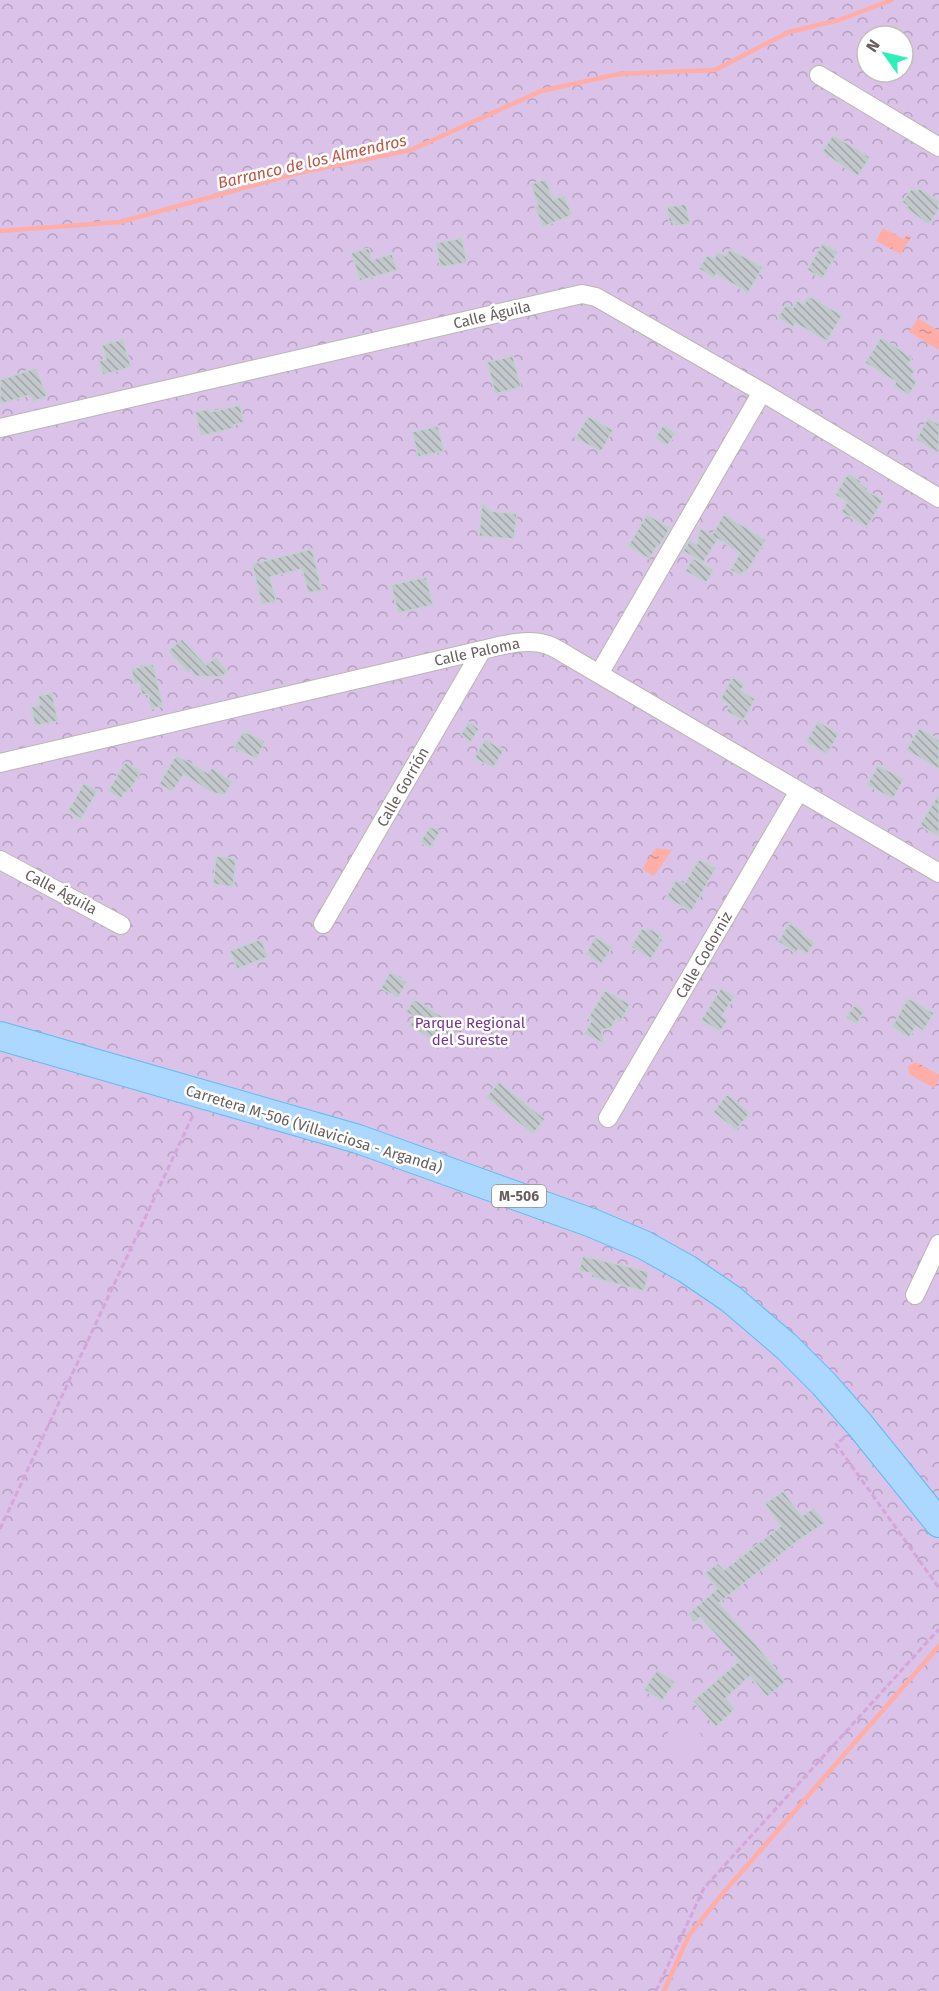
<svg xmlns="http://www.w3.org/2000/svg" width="939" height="1991" font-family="'Fira Sans',sans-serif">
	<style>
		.forest { fill: url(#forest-crowns); fill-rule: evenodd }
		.pitch { fill: #dbc2e8 }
		.water { fill: url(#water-ripples) }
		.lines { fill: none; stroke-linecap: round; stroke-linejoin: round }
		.stream { stroke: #ffaea7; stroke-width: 4.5 }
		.building { fill: url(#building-back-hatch); stroke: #c4d0d5; stroke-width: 1.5 }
		.street-casing { stroke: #bbb5b3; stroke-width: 20 }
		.primary-casing { stroke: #59bdf6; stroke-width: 30 }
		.path { stroke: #d6a5db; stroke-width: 3; stroke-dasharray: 6 3; stroke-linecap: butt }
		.street { stroke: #fff; stroke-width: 18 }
		.primary { stroke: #acd7ff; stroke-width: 28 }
		.labels { text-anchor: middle; stroke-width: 5; stroke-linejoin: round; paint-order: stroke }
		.shield { fill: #fff; stroke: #958f8e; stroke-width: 1.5 }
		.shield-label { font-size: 14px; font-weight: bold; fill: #675f5d }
		.street-label { font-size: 15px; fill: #675f5d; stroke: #fff }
		.park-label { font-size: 15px; fill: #73358f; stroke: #fff }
		.water-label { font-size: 16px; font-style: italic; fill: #bf5541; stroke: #fff }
	</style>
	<defs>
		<pattern id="forest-crowns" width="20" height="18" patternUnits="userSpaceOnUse" patternTransform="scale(1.5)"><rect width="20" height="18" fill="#dbc2e8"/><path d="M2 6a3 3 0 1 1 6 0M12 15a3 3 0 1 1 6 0" fill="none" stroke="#b5a1bf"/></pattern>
		<pattern id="water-ripples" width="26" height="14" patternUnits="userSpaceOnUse" patternTransform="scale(1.5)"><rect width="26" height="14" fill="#ffaea7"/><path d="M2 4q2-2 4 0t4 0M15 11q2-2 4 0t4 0" fill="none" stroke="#d2918b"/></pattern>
		<pattern id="building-back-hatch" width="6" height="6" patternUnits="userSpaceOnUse" patternTransform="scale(1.5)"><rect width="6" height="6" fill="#c2c8cb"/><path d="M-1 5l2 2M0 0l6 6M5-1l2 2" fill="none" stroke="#a1a6a8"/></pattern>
	</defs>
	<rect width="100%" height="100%" fill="#e6ecf0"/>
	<!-- forest -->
	<path class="forest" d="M0,0H939V1991H0ZM867,36H903V72H867Z"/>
	<!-- pitch -->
	<path class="pitch" d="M665 1743a19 19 0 1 1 38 0a19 19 0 1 1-38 0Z"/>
	<!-- water -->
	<path class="water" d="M883,228L903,239L908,235L911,237L901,254L876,241Z
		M918,318L939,331V350L909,332Z
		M656,848L672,850L654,876L642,869Z
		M916,1062L939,1075V1079L934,1088L909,1074L908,1066Z"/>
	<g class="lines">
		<!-- stream -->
		<path class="stream" d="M0,231L120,222L298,173L411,150L541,91L619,74L715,70L789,32L839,20L892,0
			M664,1991L689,1935L724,1892L939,1646"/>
	</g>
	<!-- building -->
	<path class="building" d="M833,135L870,157L858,176L822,152Z
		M546,179L553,200L564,195L572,215L543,227L535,207L538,206L531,184Z
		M912,188L917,191L919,188L939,201V209L929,225L906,208L908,206L902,202Z
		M686,204L690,224L675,226L674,221L669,222L667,207Z
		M462,238L467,263L440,267L436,243Z
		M823,243L838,252L822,279L807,270Z
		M369,248L372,260L392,254L397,270L360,281L351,253Z
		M730,249L763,267L748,293L716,274L714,278L699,269L707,255L714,259L718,252L725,256Z
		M809,296L842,315L827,341L795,323L793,327L778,318L786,304L793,308L797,300L804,304Z
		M881,337L912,358L908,365L915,370L911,377L917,381L909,395L894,386L896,382L865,363Z
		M123,339L131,367L103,375L99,361L106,359L102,345Z
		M513,356L521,387L495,394L487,362Z
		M36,368L47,396L33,402L30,395L0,404V380Z
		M240,405L244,422L233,425L234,428L201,436L195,412L209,409L210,412Z
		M588,416L613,430L601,452L575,438Z
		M928,418L939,424V453L916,440Z
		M663,425L676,433L667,446L655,438Z
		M438,426L444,451L418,457L412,432Z
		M848,473L861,481L860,483L868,489L867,491L883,500L867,527L841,512L847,502L835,495Z
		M482,502L490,511L517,514L514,539L479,536Z
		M647,514L670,528L659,547L657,546L649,559L628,546Z
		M724,514L766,540L746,573L744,571L741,576L730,570L740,553L718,539L703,563L683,551L690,540L697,544L700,528L712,535Z
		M312,549L322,590L308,593L302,569L270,577L276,601L262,605L252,564Z
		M693,558L714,570L706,583L685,571Z
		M426,577L433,605L398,613L391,585Z
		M182,639L206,665L216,657L228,671L221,677L195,676L191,670L188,673L168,651Z
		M153,664L163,706L151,709L148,694L142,695L139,683L135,684L131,669Z
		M733,677L745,684L741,690L755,699L743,721L726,711L730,705L720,699Z
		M52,693L58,721L35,726L31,707L40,705L38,696Z
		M818,721L839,734L827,754L806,742Z
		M469,722L479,729L471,742L461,734Z
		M919,728L939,740V769L906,750Z
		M243,731L265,741L257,759L234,748Z
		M485,739L504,750L493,768L474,758Z
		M176,755L208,773L212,768L233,782L224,795L210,792L184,774L172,792L159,784Z
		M125,762L141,771L132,787L126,793L125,792L121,799L108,791Z
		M878,765L904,779L893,799L867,785Z
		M84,783L98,791L81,819L68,811Z
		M939,793V837L920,825Z
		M430,826L440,832L430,848L420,842Z
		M216,856L236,859L233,887L213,884Z
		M699,859L716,868L691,912L666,897L676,880L684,884Z
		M789,923L803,931L802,934L815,942L807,954L798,949L796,953L778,942Z
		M642,928L647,931L649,928L661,935L659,938L663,940L651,959L631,947Z
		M595,937L613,947L601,964L586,954Z
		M261,939L268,957L237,969L230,951Z
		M390,972L407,982L398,998L381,988Z
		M721,988L735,996L722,1016L728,1020L720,1032L701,1020Z
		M605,990L630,1004L620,1022L616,1019L611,1028L601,1030L605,1044L584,1034L592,1020L588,1018Z
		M908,998L934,1013L923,1031L916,1026L909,1038L892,1027Z
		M414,999L458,1026L449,1039L438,1032L433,1040L409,1026L415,1017L406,1012Z
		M854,1005L864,1011L857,1024L846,1018Z
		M499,1082L545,1119L533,1134L486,1097Z
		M727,1094L750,1113L736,1130L713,1112Z
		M583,1256L649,1272L644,1291L591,1277L592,1273L579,1271Z
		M783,1491L802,1516L814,1508L825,1523L799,1540L719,1603L755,1643L785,1682L767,1697L750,1676L726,1698L735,1709L716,1727L693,1701L739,1661L700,1617L694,1622L688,1614L717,1589L705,1573L718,1563L724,1570L781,1526L765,1504Z
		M657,1670L675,1682L662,1701L644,1690Z"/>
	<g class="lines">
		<defs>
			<path id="street" d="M819,75L939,147
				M0,428L582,294L596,297L762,392L939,498
				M599,674L762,392
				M0,763L482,650C503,645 527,638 548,645C556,648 563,653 570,657L939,873
				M0,860L121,925
				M323,924L482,650
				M608,1118L799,791
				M915,1295L939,1244"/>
			<path id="primary" d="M0,1036L358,1139L592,1223L644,1245L687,1269L731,1299L787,1347L824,1384L860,1425L939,1523"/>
		</defs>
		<!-- street casing -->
		<use href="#street" class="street-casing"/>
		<!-- primary casing -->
		<use href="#primary" class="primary-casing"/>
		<!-- path -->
		<path class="path" d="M844,1438L836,1444L939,1588
			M0,1529L193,1115
			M656,1991L704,1888L939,1629"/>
		<!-- street -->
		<use href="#street" class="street"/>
		<!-- primary -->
		<use href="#primary" class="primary"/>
	</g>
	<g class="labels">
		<!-- shield labels -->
		<rect class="shield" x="492" y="1185" width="54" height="22" rx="4.5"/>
		<g class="shield-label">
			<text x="519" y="1201">M-506</text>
		</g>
		<!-- street labels -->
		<g class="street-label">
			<text transform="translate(492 315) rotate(-13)" y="5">Calle Águila</text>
			<text transform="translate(477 652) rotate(-12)" y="5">Calle Paloma</text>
			<text transform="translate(403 787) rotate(-60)" y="5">Calle Gorrión</text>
			<text transform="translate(61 892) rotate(28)" y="5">Calle Águila</text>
			<text transform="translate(704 955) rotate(-60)" y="5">Calle Codorniz</text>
			<text transform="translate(314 1129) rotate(17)" y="5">Carretera M-506 (Villaviciosa - Arganda)</text>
		</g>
		<!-- park labels -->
		<g class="park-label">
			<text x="470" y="1028">Parque Regional<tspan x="470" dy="17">del Sureste</tspan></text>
		</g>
		<!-- water labels -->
		<g class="water-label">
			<text transform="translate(312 161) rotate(-13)" y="6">Barranco de los Almendros</text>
		</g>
	</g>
	<!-- north arrow -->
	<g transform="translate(885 54) rotate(304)"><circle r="28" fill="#ffffff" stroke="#c2bfbe" stroke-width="1.5"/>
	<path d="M0-4.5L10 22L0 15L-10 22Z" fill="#2defb9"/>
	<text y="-9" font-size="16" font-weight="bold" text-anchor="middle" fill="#675f5d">N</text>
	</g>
</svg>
